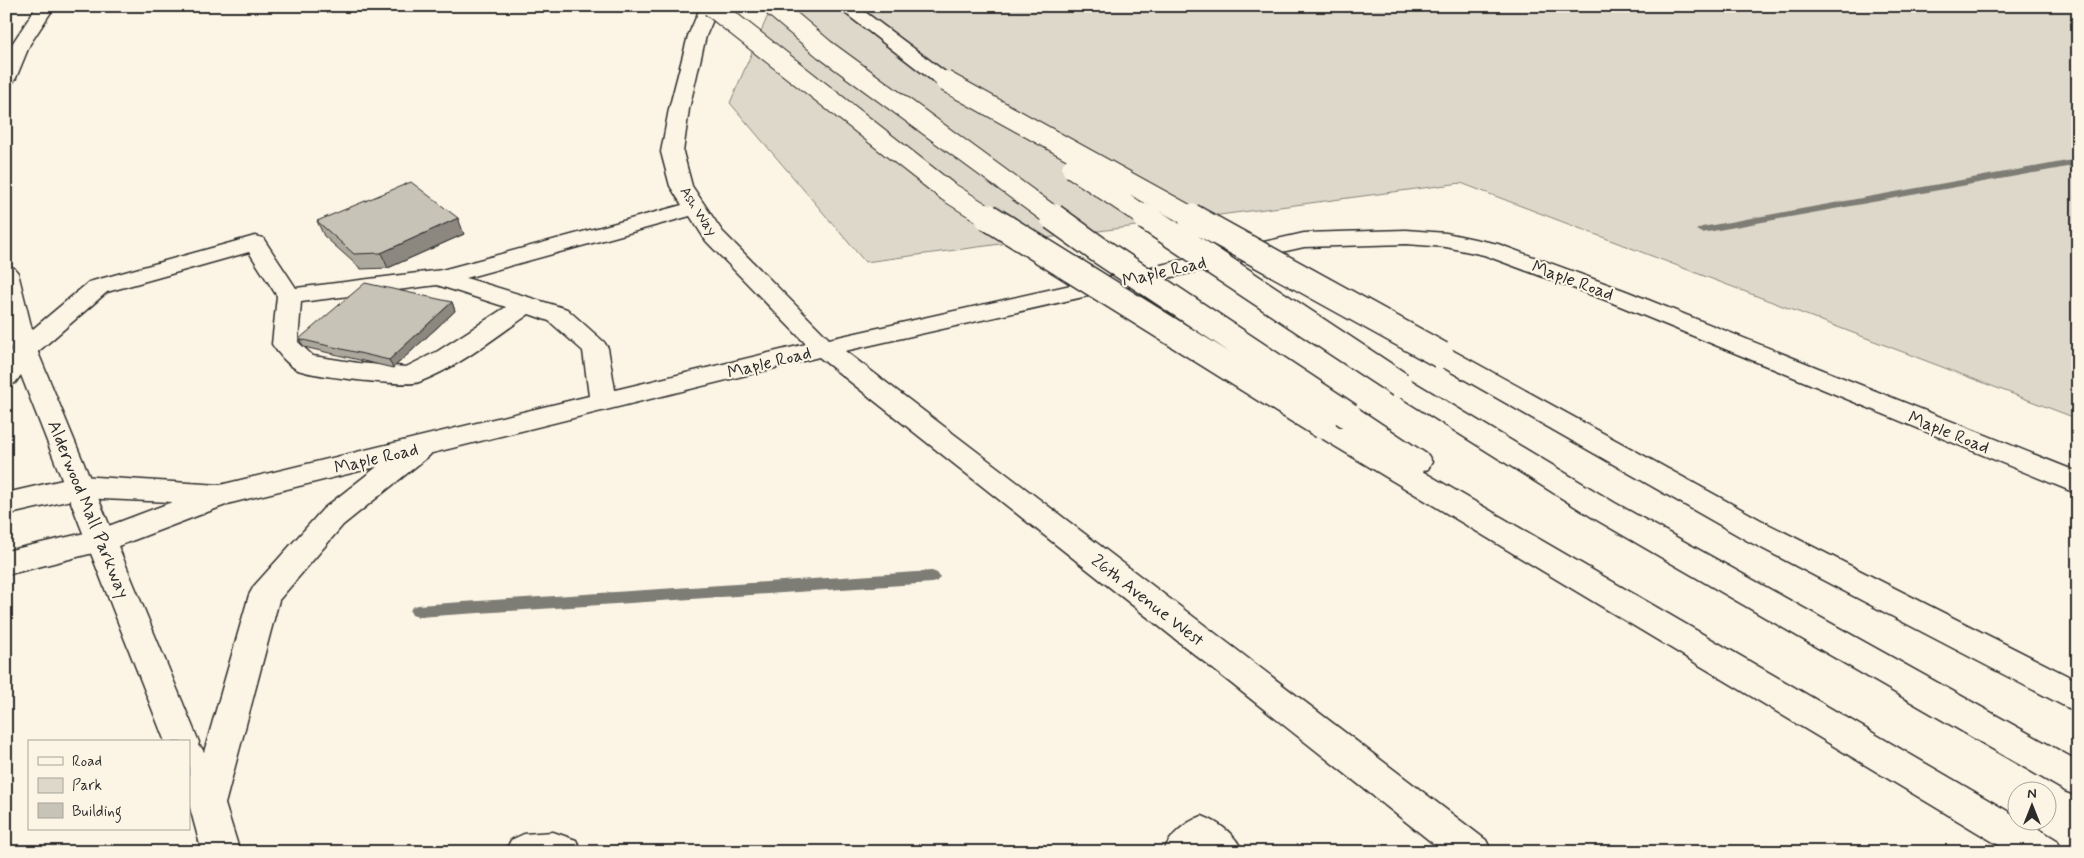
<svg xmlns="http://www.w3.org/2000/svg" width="2084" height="858" font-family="Mynerve,sans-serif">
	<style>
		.green { fill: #ded8ca; stroke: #84827a }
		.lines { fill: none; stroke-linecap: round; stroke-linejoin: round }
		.stream { fill: #7d7b74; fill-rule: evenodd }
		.minor-casing { stroke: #2b2b2b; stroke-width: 3 }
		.major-casing { stroke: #2b2b2b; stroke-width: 3 }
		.highway-casing { stroke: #2b2b2b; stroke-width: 3 }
		.minor { fill: #fcf5e5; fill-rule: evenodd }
		.major { fill: #fcf5e5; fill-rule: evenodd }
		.highway { fill: #fcf5e5; fill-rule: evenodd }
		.highway-bridge-far1-casing { stroke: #2b2b2b; stroke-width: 22; stroke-linecap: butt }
		.highway-bridge-casing { stroke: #2b2b2b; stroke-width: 29; stroke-linecap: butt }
		.highway-bridge-far1 { stroke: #fcf5e5; stroke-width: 20 }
		.highway-bridge { stroke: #fcf5e5; stroke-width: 26 }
		.wall { fill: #aca89d; stroke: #2b2b2b }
		.shaded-wall { fill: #8c8880; stroke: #2b2b2b }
		.building { fill: #c8c3b7; stroke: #2b2b2b }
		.labels { text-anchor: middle; stroke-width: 4.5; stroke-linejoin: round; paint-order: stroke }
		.far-street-label { font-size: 15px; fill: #2b2b2b; stroke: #fcf5e5 }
		.street-label { font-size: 18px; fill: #2b2b2b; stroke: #fcf5e5 }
	</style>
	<rect width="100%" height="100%" fill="#fcf5e5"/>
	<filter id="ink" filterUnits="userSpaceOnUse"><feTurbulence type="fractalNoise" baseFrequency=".02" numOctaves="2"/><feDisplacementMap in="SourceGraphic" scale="10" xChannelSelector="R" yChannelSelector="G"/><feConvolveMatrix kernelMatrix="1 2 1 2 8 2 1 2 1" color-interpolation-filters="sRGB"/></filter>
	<g filter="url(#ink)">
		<!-- green -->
		<path class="green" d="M772,6H2078V419L1461,183L865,262L730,103Z"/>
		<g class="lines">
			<!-- stream -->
			<path class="stream" d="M2078,159V165L1702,233L1696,230L1702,227Z
				M932,571L937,573L940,577L937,581L932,583L418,617L412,615L410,611L412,607L418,605Z"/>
			<defs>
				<path id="minor" d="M701,6H719L706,36L689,109L683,152L692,186L722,231L829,339L1304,233L1406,230L1446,233L1498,244L1626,291L2078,472V494L1608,301L1484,255L1446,247L1406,244L1304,247L845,351L1486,840L1492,852H1444L819,357L231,503L113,548L6,575V551L98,530L172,502L80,498L6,515V493L80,476L220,485L589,396L583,351L549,321L529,314C494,338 459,367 419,382C406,387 308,376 296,369C287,364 277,352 272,344L277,296L249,252L107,292L33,356L24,358L15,356L11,350L15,344L89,282L255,236L263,238L296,288L442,270L682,205L670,186L661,152L669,109L688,36ZM690,216L706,241L806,344L615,390L608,348L604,342L567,309L466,278ZM437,285L506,307L438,351L406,367L358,363L313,356L298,342L301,302Z
					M1202,816C1220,823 1235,834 1243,852H1163C1171,834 1184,823 1202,816Z
					M553,832L576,840L582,852H505L511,840L524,834Z"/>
				<path id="major" d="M37,6H55L30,44L16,78L13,82L6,84V56L12,44Z
					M6,266L14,268L18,273L37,350L199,742L198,746L201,747L204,752L249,595L254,586L323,509L410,441L420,438L430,441L434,448L430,455L343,525L279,600L225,804L240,852H202L189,804V742H165L21,375L15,383L6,386V357L11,350L6,328Z"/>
				<path id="highway" d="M836,6H857L952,77L955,81L952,85L945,87L938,85Z
					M1441,347L1450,349L1770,525L2078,681V711L2066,707L1748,541L1432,361L1428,355L1432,349Z
					M1400,376L1409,379L1615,503L2078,761V796L2065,791L1595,519L1391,391L1387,385L1391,379Z
					M1349,407L1359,409L1428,455L1432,462L1428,469L1422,471L2016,816V820H2024L2057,840L2063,852H2010L1313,433L1309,426L1313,419L1323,416L1345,426L1339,423L1335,416L1339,409Z"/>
			</defs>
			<!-- minor casing -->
			<use href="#minor" class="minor-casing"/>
			<!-- major casing -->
			<use href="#major" class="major-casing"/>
			<!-- highway casing -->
			<use href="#highway" class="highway-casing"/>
			<!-- minor -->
			<use href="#minor" class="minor"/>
			<!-- major -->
			<use href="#major" class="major"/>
			<!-- highway -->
			<use href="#highway" class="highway"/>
			<defs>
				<path id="highway-bridge-far1" d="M711,6L947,191L990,218
					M773,6L824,49L1055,218
					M945,81L1193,218
					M1072,168L1147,218"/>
				<path id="highway-bridge" d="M988,217L1323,426
					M1053,217L1099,250L1349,416
					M1146,217L1400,385
					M1191,217L1441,355"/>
			</defs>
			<!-- highway-bridge-far1 casing -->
			<use href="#highway-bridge-far1" class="highway-bridge-far1-casing"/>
			<!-- highway-bridge casing -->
			<use href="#highway-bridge" class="highway-bridge-casing"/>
			<!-- highway-bridge-far1 -->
			<use href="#highway-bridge-far1" class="highway-bridge-far1"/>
			<!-- highway-bridge -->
			<use href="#highway-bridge" class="highway-bridge"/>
		</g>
		<!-- wall -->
		<path class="wall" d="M317,221L464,234L388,268L361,269L324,236Z
			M452,302L455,311L393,368L304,347L299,339Z"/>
		<!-- shaded-wall -->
		<path class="shaded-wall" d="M458,218L464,234L388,268L381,253Z
			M452,302L455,311L393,368L389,360Z"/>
		<!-- building -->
		<path class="building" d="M411,182L458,218L381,253L354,254L317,221Z
			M365,283L452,302L389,360L299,339Z"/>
	</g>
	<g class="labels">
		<!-- far-street labels -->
		<g class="far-street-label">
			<text transform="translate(699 211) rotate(57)" y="5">Ash Way</text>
		</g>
		<!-- street labels -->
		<g class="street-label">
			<text transform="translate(1164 271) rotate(-13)" y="6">Maple Road</text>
			<text transform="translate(1573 280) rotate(20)" y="6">Maple Road</text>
			<text transform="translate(769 362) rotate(-14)" y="6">Maple Road</text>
			<text transform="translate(1949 432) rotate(22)" y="6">Maple Road</text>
			<text transform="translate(376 458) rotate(-13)" y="6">Maple Road</text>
			<text transform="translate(89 509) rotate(68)" y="6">Alderwood Mall Parkway</text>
			<text transform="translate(1148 600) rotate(38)" y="6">26th Avenue West</text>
		</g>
	</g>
	<!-- margin -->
	<rect width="2084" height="858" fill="none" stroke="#fcf5e5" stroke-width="25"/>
	<rect x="12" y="12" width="2059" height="833" fill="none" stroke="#2b2b2b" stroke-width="2" filter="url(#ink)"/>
	<!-- legend -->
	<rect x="28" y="740" width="162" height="90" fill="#fcf5e5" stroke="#a8a49b"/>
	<rect x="38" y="757" width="25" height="8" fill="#fcf5e5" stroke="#a8a49b"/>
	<text x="72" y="766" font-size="15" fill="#2b2b2b">Road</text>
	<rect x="38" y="778" width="25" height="15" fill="#ded8ca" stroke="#a8a49b"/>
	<text x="72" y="790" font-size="15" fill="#2b2b2b">Park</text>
	<rect x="38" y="803" width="25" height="15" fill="#c8c3b7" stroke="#a8a49b"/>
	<text x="72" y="816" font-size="15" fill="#2b2b2b">Building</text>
	<!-- north arrow -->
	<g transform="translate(2032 806)"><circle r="24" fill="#fcf5e5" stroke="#a8a49b"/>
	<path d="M0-4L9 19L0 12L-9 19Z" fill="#2b2b2b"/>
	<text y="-8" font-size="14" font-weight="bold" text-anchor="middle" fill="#2b2b2b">N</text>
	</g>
</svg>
